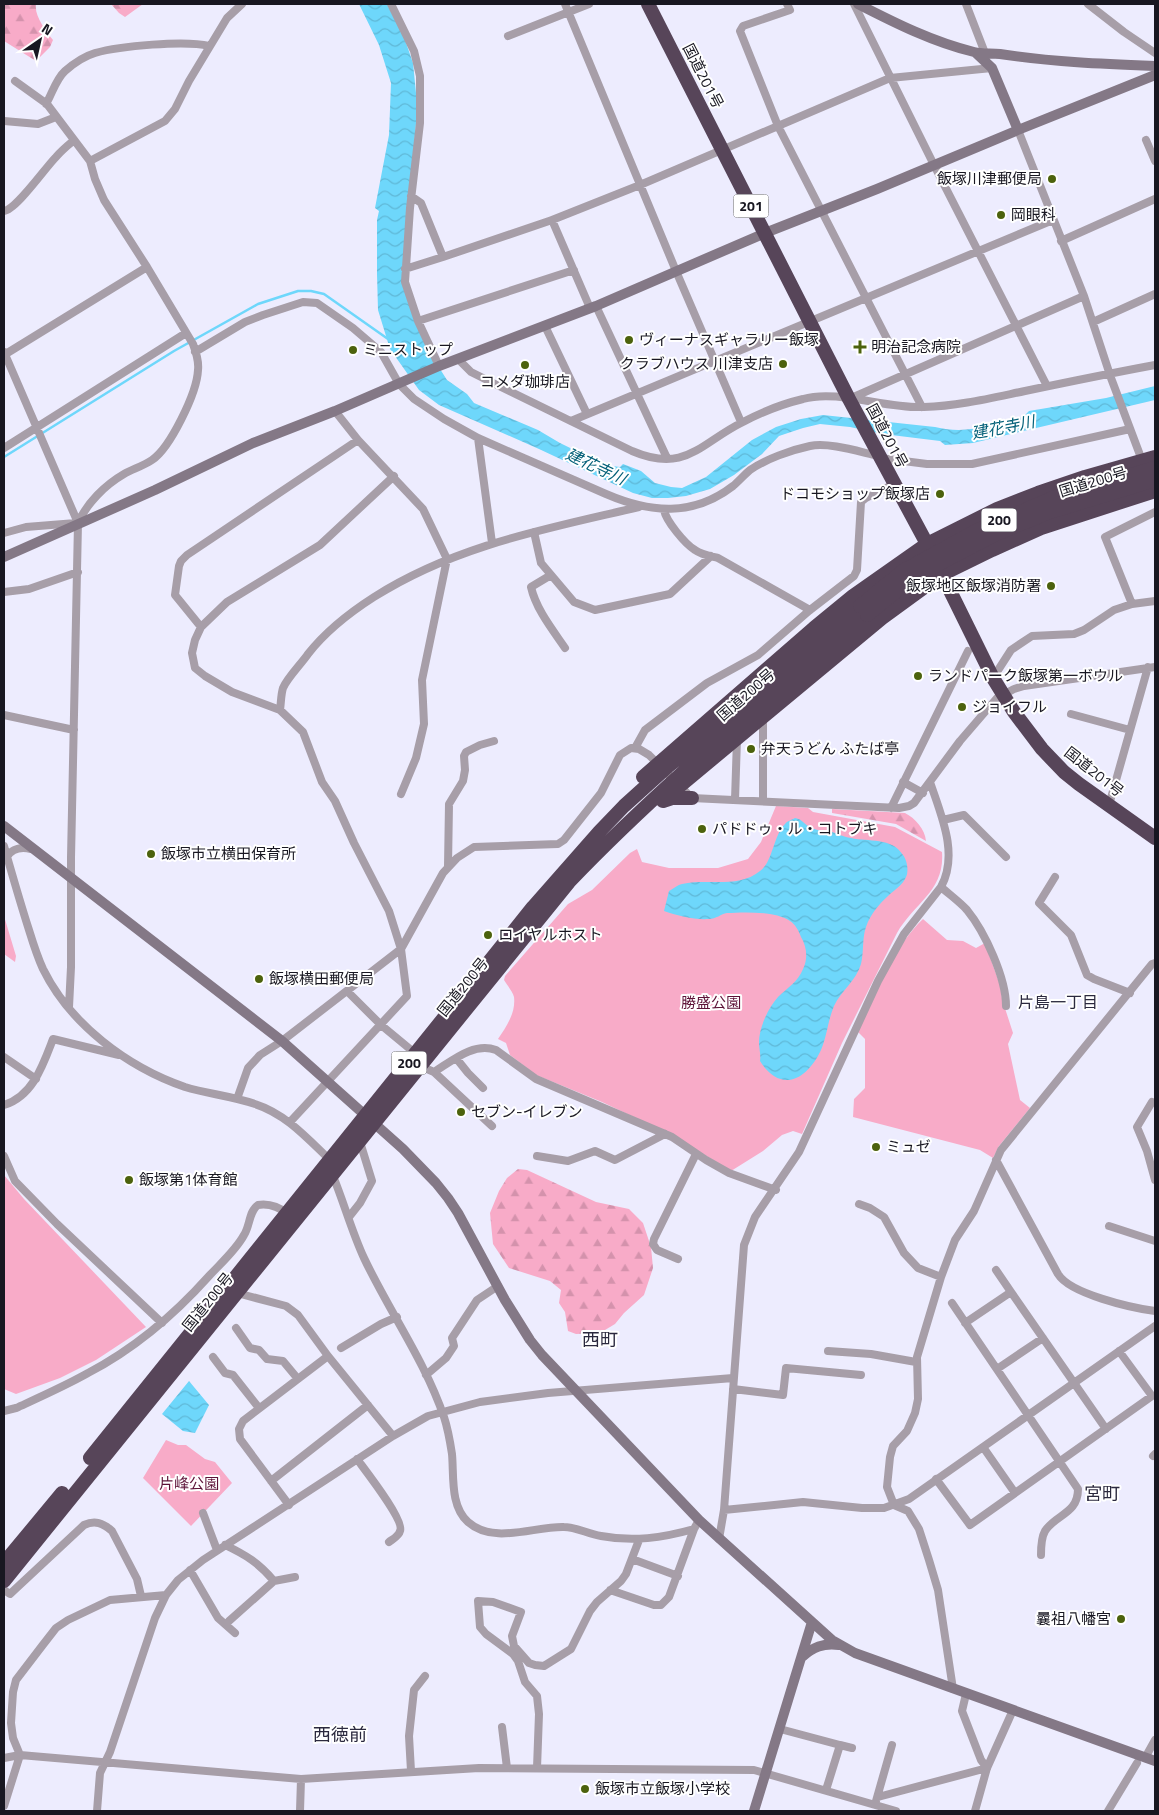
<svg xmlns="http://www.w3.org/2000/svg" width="1159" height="1815" font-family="'Titillium Web','Noto Sans JP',sans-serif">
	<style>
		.green { fill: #f8abc8 }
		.forest { fill: url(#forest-firs) }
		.water { fill: url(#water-waves) }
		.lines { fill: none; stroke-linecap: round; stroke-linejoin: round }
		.stream { stroke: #6ed7fb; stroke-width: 2.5 }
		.street { stroke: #a79ea8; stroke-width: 8 }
		.secondary { stroke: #847886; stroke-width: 10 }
		.highway { stroke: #574559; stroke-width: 14 }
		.highway-bridge { stroke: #574559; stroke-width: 14 }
		.poi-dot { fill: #4c620d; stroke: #fff; stroke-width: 2 }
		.labels { text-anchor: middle; stroke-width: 4; stroke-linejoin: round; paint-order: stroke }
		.shield { fill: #fff; stroke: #5d5d64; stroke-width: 1 }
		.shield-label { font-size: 14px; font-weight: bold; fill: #181721 }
		.street-label { font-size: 15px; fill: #181721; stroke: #fff }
		.poi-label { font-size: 15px; fill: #181721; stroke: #fff; text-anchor: start }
		.park-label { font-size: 15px; fill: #5d1338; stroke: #fff }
		.water-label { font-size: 16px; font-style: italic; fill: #056179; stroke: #fff }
		.neighbourhood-label { font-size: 16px; fill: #2b293e; stroke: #fff }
		.quarter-label { font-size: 18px; fill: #2b293e; stroke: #fff }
	</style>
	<defs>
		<pattern id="forest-firs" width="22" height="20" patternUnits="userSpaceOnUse" patternTransform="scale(1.25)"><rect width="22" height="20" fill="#f8abc8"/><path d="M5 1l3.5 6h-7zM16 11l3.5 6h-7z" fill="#d492ac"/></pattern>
		<pattern id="water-waves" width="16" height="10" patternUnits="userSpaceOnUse" patternTransform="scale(1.25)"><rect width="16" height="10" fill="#6ed7fb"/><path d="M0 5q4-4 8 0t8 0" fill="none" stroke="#5fb8d7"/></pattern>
	</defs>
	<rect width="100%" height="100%" fill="#edecfe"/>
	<!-- green -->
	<path class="green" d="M776,806L808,808L813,812L895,827L942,852C945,891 915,902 897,933L842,1043L802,1134L793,1131L782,1135L763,1151L731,1171L674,1136L602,1102L536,1075L510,1055L506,1043L498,1039C506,1027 516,1013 514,997C513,992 507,985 504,980L505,976L568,904L592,890L630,853L637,849L642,862L669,868H718L748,859L761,842Z
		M4,916L16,956L15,962L4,954Z
		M923,919L947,940L963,941L976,948L985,943L1001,988L1002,999L1013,1033L1008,1044L1020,1100L1030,1108L999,1146L993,1158L980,1150L853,1117L854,1099L865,1088V1039L857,1031C876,993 892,949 923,919Z
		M4,1175L24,1199L146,1327L96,1360L60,1378L16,1394L4,1389Z
		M166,1440L178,1445H186L205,1459L215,1462L232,1483L191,1526L143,1478Z"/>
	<!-- forest -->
	<path class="forest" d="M4,4H36C34,16 46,31 53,40L50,47L36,61L4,41Z
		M111,4H143L125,17L119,13Z
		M832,809L905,813C915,818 925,829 926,841L896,824L832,813Z
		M518,1169L527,1170L596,1202L629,1209L643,1223L651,1247L653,1268L644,1295L624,1313L615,1324L600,1333L576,1334L568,1331L565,1312L559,1303L561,1290L550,1281L509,1268L493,1244L490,1213L499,1191L507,1178Z"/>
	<!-- water -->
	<path class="water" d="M359,4H387L404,37L413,63L416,93V124L403,269L433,358L447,380L467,394L474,403L538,430L560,443L605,465L620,467L623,464L641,471L655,483L671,487L682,488L706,477L752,440L776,427L801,419L823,415L935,427C967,435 992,425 1023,417L1029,411L1106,398L1155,386V400L973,443L945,445L940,441L883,434L850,427L820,424L803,428L779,436L762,454L734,475L710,489L686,496L668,498H652L633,493L539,449L439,405L419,390L390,349L378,310L377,274V220L379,211L375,208L389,135L391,83L379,45Z
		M795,818C803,819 806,827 814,829C819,831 824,830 829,831C836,833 843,837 851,838C868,842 892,837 903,855C907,860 909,871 906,877C903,885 894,890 888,896C879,904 870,915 866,927C862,938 864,952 861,964C856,981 841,991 834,1006C828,1020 827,1036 821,1050C807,1080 781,1094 760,1061C761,1054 759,1049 759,1042C759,1028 768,1008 778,997C787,988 798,982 803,969C808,959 807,947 801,937C799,931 795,924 790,921C775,911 745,912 727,913C721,914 716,919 709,919C694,920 679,916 664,911L669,891C673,889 677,885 682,884C708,878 738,889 760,871C773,862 773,836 785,824C787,821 792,820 795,818Z
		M189,1381L209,1405L195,1433L183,1431L162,1414Z"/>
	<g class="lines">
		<!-- stream -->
		<path class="stream" d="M4,457L174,351L258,304L298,291H311L324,294L388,339"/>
		<!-- street -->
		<path class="street" d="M391,4L414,51L420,76V123L410,208L405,282L418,321L439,366
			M565,4L676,271L741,422
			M787,4L790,10L743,26L740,31L778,126L922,407
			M854,4L934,165L1047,386
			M966,4L985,53
			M1088,4L1124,32L1155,53
			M508,36L589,4
			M15,81L47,104L90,161L95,179L104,200L147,267L193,344C196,352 199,362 198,370C197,393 170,448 152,460C143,466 133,469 124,474C105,485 87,503 78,523
			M46,104C52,94 56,79 65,71C73,64 85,56 95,53C120,46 185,40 209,46
			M4,121L38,124L56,117
			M1018,130L1084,296L1111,378L1143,463
			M1146,140L1155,161
			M90,161L165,121L175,109L189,81L227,18L242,4
			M411,196L421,203L443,257L552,220L640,185L890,78L992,68
			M4,211C16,210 45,168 56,157C61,151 67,146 73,141
			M552,220L590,308
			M1061,241L1155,199
			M405,269L443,257
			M596,306L667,458
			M418,321L574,270
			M1093,322L1155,294
			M545,326L587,414
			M4,352L78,523L71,858V967L69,1007
			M195,352L245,322L263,315L303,302L317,303L353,328L381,352L399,384L414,399L444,419L478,438L606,494C650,513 693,517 733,486C739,481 744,475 750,470C766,459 791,450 810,446C829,442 860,452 879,456
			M4,355L147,267
			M459,360L471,372L499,386L632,451C686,474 700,443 743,422C762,412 782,404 803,399C838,389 886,409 924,407C958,406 991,398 1025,391C1068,382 1112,373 1155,365
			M849,399L1084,296
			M335,411L358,440L423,509L447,559L422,680L424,724L416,758L401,794
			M571,421L1053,220
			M478,438L492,543
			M4,448L186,333
			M880,458L927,464H972L1130,429
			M664,510C666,521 685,544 695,550C702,555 710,556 718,558L810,610
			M534,532L541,563L574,602L595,610L670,594L711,556
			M4,533L26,527L76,523
			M551,575L531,587C536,609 552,629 565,648
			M4,592L29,589L78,572
			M1132,604L1155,601
			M201,627L175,595L179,566L181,561L187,555L358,440
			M993,678L1011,650L1032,636L1074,634L1084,630L1114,610L1132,604L1105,537L1155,512
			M280,710C281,703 281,694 283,688C287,678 302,663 308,654C326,631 349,613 374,597C456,545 546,529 639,507
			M1071,714L1130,730
			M4,715L74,730
			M635,748L645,730L707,683L758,655L810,610L854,576L857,570L861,502L866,498L894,484
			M903,782L923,793
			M735,800L737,739
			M763,801V717
			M1109,805L1148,667
			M891,808L968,651
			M943,820L964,815L1006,857
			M4,846C12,874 20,902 29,930C33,943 37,956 43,969C70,1024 127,1067 185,1087C208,1094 232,1096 255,1104C286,1114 307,1138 330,1160
			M7,857C12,848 22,847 31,849
			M448,866L449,804L463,781L465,770L464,756L466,752L480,745L494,741
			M1055,877L1039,903L1071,935L1087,975L1094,979L1130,993
			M941,887C950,895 960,902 967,910C985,932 1006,978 1006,1006
			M347,991L381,1025L416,1054
			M4,1057L36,1079
			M456,1058L468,1073L483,1088
			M420,1066L434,1072C452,1061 473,1042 496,1050L536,1079L672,1137L706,1160L729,1173L776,1190
			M434,1072L492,1126
			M237,1099L248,1068L260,1055L282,1041L401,949L443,873L457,858L474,847L558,844L564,840L601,793L620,755L631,748L639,749L649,755L692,798L899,808L909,806L914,803L960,741L997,698L1014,689L1024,686L1155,667
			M1152,1102L1137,1127L1147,1151L1155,1180
			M4,1105C33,1096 43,1065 53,1039L119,1055
			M290,1122L407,996L401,949L389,911L354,843L335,801L322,782L303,732L280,710L232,692L205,676L195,668L192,653L195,640L201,627L227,602L320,545L394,476
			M4,1156L15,1181L57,1224L162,1323
			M537,1156L568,1161L595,1151L615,1160L665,1134
			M996,1160L1058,1274C1070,1294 1132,1308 1155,1311
			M333,1176C344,1203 352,1232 364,1258C389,1311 425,1361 444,1417C448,1429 450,1441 452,1454C454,1476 450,1506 468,1522C494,1545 534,1526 564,1527C576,1527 588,1534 601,1536C633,1542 662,1538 694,1529L699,1520
			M859,1204L870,1208L884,1217L904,1253L918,1268L941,1277
			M349,1217L360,1203L372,1181L360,1142
			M1109,1226L1155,1241
			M678,1259L657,1250L653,1244L654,1239L696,1154
			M996,1270L1011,1292
			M237,1293L286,1306L298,1315L328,1356L243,1421L239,1429L240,1439L289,1505
			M952,1303L1078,1489C1078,1514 1056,1514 1045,1531C1041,1538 1041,1547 1041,1555
			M965,1323L1011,1292L1106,1429
			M236,1328L250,1348L259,1350L267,1359L283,1361L298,1379
			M341,1348L381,1324L397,1317
			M828,1351L871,1354L916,1362
			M328,1356L393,1436
			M213,1357L225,1373L233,1375L259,1408
			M997,1369L1043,1338
			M426,1375L446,1358L454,1346L452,1338L477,1300L498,1286
			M733,1389L783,1395L786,1368L861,1375
			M4,1411L16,1408C40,1397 65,1386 88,1373C134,1349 175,1314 209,1276C221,1263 236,1250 244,1235C250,1226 249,1211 258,1205C270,1203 279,1207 288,1214
			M983,1447L1015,1493
			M1153,1456L1155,1454
			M357,1459C365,1470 405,1521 400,1531C399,1536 393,1539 389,1542
			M936,1479L970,1525L1152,1396L1119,1351
			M271,1481L368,1405
			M724,1510L803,1502L862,1508H884L909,1499L1155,1326
			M203,1513L217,1550
			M719,1539L724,1510L744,1245L755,1217L799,1152L878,981L904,934L941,887C959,854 941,815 930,782
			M225,1545C246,1555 259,1563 274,1581L229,1621
			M632,1559L678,1576
			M190,1570L218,1618L235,1633
			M274,1581L295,1577
			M4,1590L10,1594L84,1525C95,1520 103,1523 112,1531L137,1579L141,1596
			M610,1590L654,1605H661L669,1597L694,1529
			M953,1689L938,1590L929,1560L919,1529L908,1511L894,1505L887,1487L890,1457L893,1446L907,1431L915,1413L918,1399L917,1357L941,1277L955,1240L974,1211L1001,1150L1152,964L1155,963
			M502,1727L507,1768
			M780,1729L840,1745L826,1790
			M840,1745L852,1748
			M4,1758L20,1755L301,1779L479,1768L754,1770L896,1811
			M1145,1758L1155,1740
			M537,1768L539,1714L537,1696L525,1682L518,1661L513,1654L486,1634L480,1627L478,1601L493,1602L521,1612L512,1636L514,1646L529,1663L535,1665L544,1666L571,1649L590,1611L597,1602L621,1581L626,1574L639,1540
			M411,1771L409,1736L414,1690L425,1676
			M878,1797L987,1768L981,1760L962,1711L966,1694
			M876,1801L892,1745
			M4,1806L20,1755L13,1738L11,1723L13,1692L16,1680L42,1646L56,1628L68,1620L110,1600L166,1595
			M97,1811L100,1773L110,1752L155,1618L166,1595L178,1580L203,1560L393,1436L428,1416L480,1402L548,1393L733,1378
			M300,1811L301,1779
			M975,1811L987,1768L1013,1710
			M1108,1811L1137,1763"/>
		<!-- secondary -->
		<path class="secondary" d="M858,4C895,23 933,42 974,52C982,54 991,53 1000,54C1052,62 1103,64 1155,66
			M976,53L992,68L1018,130
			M4,557L155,490L253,443L335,411L439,366L596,306L765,233L877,189L1018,130L1155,75
			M4,826L282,1041L403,1149L436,1183L448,1198L458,1213L505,1300L530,1340L542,1355L699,1520L832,1640L855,1653L1155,1761
			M802,1657C813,1647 823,1643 839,1645
			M754,1811L812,1622"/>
		<!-- highway -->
		<path class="highway" d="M648,4L849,399L927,544L993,678L1014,712L1042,749L1064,772L1079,784L1155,838
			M643,777L814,628L853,596L927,544L997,509L1038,493L1085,477L1155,457
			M664,799L882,618L941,575L992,550L1041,528L1155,491
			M663,801L672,798H692
			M90,1458L533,907L599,832L624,806L665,769L860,606
			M4,1563L62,1493
			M4,1581L569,882C656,791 753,711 848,629L867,615"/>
		<!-- highway-bridge -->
		<path class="highway-bridge" d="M860,606L903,571L976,531L1055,497L1155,468
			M867,615L908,582L948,559L994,535L1050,512L1155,480"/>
	</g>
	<!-- markers -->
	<g class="poi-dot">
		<circle cx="1052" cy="179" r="5"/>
		<circle cx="1001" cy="215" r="5"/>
		<circle cx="629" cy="340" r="5"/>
		<path d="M857.5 339.5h5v5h5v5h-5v5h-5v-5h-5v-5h5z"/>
		<circle cx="353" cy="350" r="5"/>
		<circle cx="783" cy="364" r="5"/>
		<circle cx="525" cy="365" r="5"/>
		<circle cx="940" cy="494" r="5"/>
		<circle cx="1051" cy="586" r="5"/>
		<circle cx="918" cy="676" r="5"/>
		<circle cx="962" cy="707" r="5"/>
		<circle cx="751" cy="749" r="5"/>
		<circle cx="702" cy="829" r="5"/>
		<circle cx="151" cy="854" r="5"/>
		<circle cx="488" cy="935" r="5"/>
		<circle cx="259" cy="979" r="5"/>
		<circle cx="461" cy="1112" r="5"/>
		<circle cx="876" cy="1147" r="5"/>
		<circle cx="129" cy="1180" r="5"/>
		<circle cx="1121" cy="1619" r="5"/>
		<circle cx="585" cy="1789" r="5"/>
	</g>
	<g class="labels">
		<!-- shield labels -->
		<g class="shield">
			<rect x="733.5" y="194.5" width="35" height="23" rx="4"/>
			<rect x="981.5" y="508.5" width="35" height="23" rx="4"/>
			<rect x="391.5" y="1051.5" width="35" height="23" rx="4"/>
		</g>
		<g class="shield-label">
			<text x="751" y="211">201</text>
			<text x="999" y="525">200</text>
			<text x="409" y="1068">200</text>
		</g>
		<!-- street labels -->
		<g class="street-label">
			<text transform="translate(703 76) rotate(63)" y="5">国道201号</text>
			<text transform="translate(887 436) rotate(62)" y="5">国道201号</text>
			<text transform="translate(1093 482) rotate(-17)" y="5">国道200号</text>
			<text transform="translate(746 695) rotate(-41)" y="5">国道200号</text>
			<text transform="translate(1094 772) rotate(38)" y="5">国道201号</text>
			<text transform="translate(463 987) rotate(-51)" y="5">国道200号</text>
			<text transform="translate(208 1302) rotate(-51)" y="5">国道200号</text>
		</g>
		<!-- poi labels -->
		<g class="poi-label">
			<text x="1042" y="184" text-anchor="end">飯塚川津郵便局</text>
			<text x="1011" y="220">岡眼科</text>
			<text x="639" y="345">ヴィーナスギャラリー飯塚</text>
			<text x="871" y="352">明治記念病院</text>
			<text x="363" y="355">ミニストップ</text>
			<text x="773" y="369" text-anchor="end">クラブハウス 川津支店</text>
			<text x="525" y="387" text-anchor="middle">コメダ珈琲店</text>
			<text x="930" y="499" text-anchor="end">ドコモショップ飯塚店</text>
			<text x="1041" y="591" text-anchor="end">飯塚地区飯塚消防署</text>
			<text x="928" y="681">ランドパーク飯塚第一ボウル</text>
			<text x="972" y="712">ジョイフル</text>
			<text x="761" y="754">弁天うどん ふたば亭</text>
			<text x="712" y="834">パドドゥ・ル・コトブキ</text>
			<text x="161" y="859">飯塚市立横田保育所</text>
			<text x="498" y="940">ロイヤルホスト</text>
			<text x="269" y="984">飯塚横田郵便局</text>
			<text x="471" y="1117">セブン-イレブン</text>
			<text x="886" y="1152">ミュゼ</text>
			<text x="139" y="1185">飯塚第1体育館</text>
			<text x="1111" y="1624" text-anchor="end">曩祖八幡宮</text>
			<text x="595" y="1794">飯塚市立飯塚小学校</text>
		</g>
		<!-- park labels -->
		<g class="park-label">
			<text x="711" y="1008">勝盛公園</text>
			<text x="189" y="1489">片峰公園</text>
		</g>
		<!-- water labels -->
		<g class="water-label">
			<text transform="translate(1003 427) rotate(-11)" y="6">建花寺川</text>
			<text transform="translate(596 466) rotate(25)" y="6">建花寺川</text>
		</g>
		<!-- neighbourhood labels -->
		<g class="neighbourhood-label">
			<text x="1058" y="1008">片島一丁目</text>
		</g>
		<!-- quarter labels -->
		<g class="quarter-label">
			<text x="600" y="1346">西町</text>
			<text x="1102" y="1500">宮町</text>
			<text x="340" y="1741">西徳前</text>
		</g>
	</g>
	<!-- border -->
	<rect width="1159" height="1815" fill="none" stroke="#181721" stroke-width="10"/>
	<!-- north arrow -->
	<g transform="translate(40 40) rotate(34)" stroke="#ffffff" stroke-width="4" paint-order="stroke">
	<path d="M0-4L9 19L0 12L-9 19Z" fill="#181721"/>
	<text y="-8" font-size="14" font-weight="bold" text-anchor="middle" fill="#181721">N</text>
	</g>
</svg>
